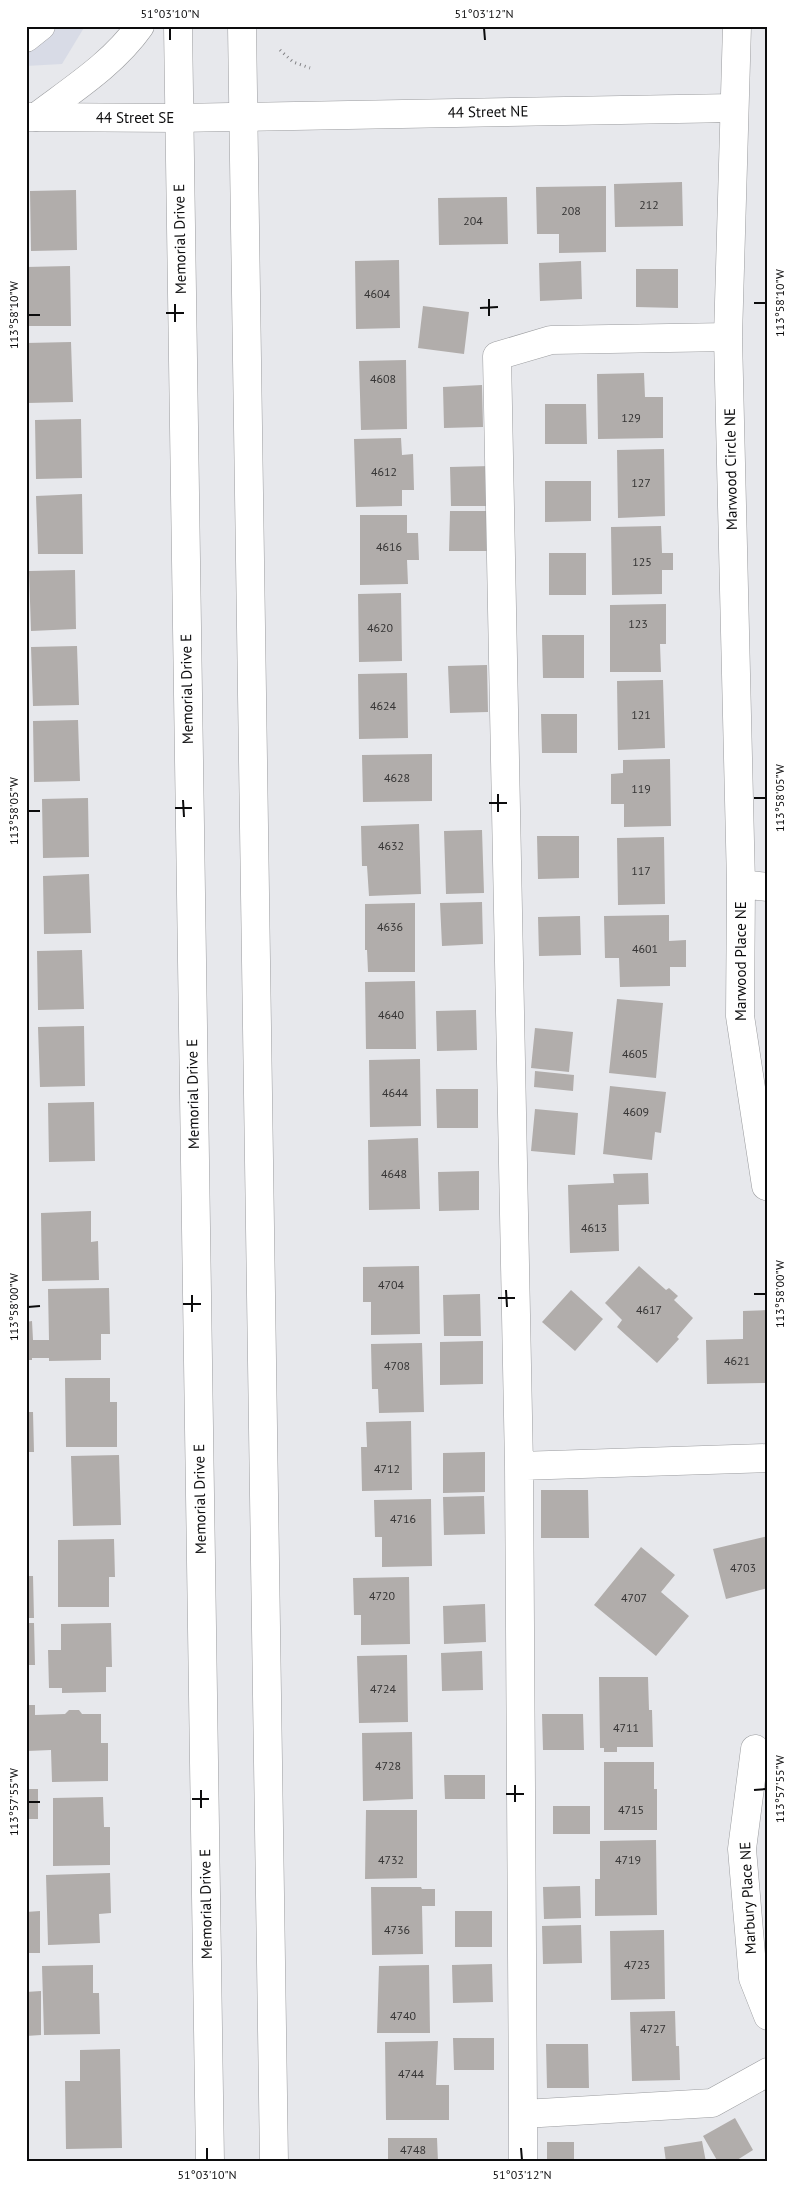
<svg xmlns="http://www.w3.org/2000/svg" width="794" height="2188" font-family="'PT Sans',sans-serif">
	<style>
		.built { fill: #d8dbe6 }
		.building { fill: #b1adab }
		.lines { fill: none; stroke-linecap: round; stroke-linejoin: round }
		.minor-casing { stroke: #9b9c9f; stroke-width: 29 }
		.major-casing { stroke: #9b9c9f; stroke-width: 29 }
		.path { stroke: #828285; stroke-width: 3; stroke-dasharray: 1 4; stroke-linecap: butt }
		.minor { stroke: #fff; stroke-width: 28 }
		.major { stroke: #fff; stroke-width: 28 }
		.ticks { fill: none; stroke: #0c0c0d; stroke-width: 2 }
		.labels { text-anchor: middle; stroke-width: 5; stroke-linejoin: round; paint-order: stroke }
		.number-label { font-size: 12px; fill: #353434 }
		.street-label { font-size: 15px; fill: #0c0c0d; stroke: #fff }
		.neatline { fill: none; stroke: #0c0c0d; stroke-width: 2 }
		.ticks-label { font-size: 12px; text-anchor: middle; fill: #0c0c0d }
	</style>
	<rect width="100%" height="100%" fill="#e7e8ec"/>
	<!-- built -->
	<path class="built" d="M26,26H85L62,64L26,66Z"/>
	<!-- building -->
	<path class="building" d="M386,26H419V28L386,29Z
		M682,182L683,226L615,227L614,184Z
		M606,186V252L559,253V234H537L536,187Z
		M76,190L77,250L31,251L30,191Z
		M507,197L508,244L439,245L438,198Z
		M399,260L400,328L356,329L355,261Z
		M581,261L582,299L540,301L539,263Z
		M70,266L71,326H26V267Z
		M636,269H678V308L636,307Z
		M423,306L469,312L464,354L418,348Z
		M71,342L73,402L27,403L26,343Z
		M406,360L407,429L361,430L359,361Z
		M644,373L645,397H663V438L598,439L597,374Z
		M482,385L483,427L444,428L443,387Z
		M545,404H586L587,444H545Z
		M81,419L82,478L36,479L35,420Z
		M401,438L402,455L413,454L414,490H402V506L356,507L354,439Z
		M664,449L665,516L618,518L617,450Z
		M491,466L492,506H451L450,467Z
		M545,481H591V521L545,522Z
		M82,494L83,554H38L36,496Z
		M450,511H491L490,551H449Z
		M360,515H407V533H418L419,560H407L408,584L360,585Z
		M661,526L662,553H673V570H662V594L612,595L611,527Z
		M549,553H586V595H549Z
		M75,570L76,629L31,631L29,571Z
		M401,593L402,661L359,662L358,594Z
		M666,604V644H660L661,672H610V605Z
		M542,635H584V678H543Z
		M77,646L79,705L33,706L31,647Z
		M487,665L488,712L450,713L448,666Z
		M407,673L408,738L359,739L358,674Z
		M663,680L665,748L618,750L617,681Z
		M541,714H577V753H542Z
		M78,720L80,781L34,782L33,721Z
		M432,754V801L363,802L362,755Z
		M670,759L671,826L624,827V804H611V774L623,773V760Z
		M88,798L89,857L43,858L42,799Z
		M419,824L421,894L369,896L367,866H362L361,826Z
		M482,830L484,893L446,894L444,831Z
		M537,836H579V878L538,879Z
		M664,837L665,904L618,905L617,838Z
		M89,874L91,933L44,934L43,876Z
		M482,902L483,944L442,946L440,903Z
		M415,903V972H368L367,950H365V904Z
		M669,915V941L686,940V967H670V986L620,987L619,958H605L604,916Z
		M580,916L581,955L539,956L538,917Z
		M82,950L84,1009L38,1010L37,951Z
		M415,981L416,1049H366L365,982Z
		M617,999L663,1003L656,1078L609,1073Z
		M476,1010L477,1050L437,1051L436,1011Z
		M84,1026L85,1086L40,1087L38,1027Z
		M535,1028L573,1032L569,1072L531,1068Z
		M420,1059L421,1126L370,1127L369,1060Z
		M535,1071L574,1075L573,1091L534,1087Z
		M610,1086L666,1092L661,1133L655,1132L652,1160L603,1154Z
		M436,1089H478V1128H437Z
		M94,1102L95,1161L49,1162L48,1103Z
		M535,1109L578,1113L575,1155L531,1151Z
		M418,1138L420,1209L369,1210L368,1140Z
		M479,1171V1210L439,1211L438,1172Z
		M648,1173L649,1204L618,1205L619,1251L570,1253L568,1185L614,1183L613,1174Z
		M91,1211V1242L98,1241L99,1280L42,1281L41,1213Z
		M419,1266L420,1334L371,1335V1302H363V1267Z
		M639,1266L666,1290L669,1288L678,1296L674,1300L693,1318L677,1337L679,1339L657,1363L617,1327L622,1320L605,1303Z
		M109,1288L110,1334H101V1360L49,1361V1358H32V1360H26V1322L32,1321L33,1340H49L48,1289Z
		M571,1290L603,1319L575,1351L542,1322Z
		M480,1294L481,1336H444L443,1295Z
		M768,1310V1383L707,1384L706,1340L743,1339V1311Z
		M483,1341V1384L440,1385V1342Z
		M422,1343L424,1412L379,1413L378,1389H372L371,1344Z
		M65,1378H110V1402H117V1447H66Z
		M26,1412H33L34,1452H26Z
		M411,1421L412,1490L362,1491L361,1447H367L366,1422Z
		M485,1452V1492L443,1493V1453Z
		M119,1455L121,1525L73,1526L71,1456Z
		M541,1490H588L589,1538H541Z
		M484,1496L485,1534L444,1535L443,1497Z
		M431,1499L432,1566L382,1567V1537H375L374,1500Z
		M768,1536V1588L726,1599L713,1549Z
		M114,1539L115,1577H109V1607H58V1540Z
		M641,1547L675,1575L661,1592L689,1616L656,1656L594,1605Z
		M26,1576H33L34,1618H26Z
		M409,1577L410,1644L361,1645V1615H354L353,1578Z
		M485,1604L486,1642L444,1644L443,1606Z
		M26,1623H34L35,1665H26Z
		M111,1623L112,1667H106V1692L62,1693V1688H49L48,1650H61V1624Z
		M482,1651L483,1690L442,1691L441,1653Z
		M407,1655L408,1722L359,1723L357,1656Z
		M599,1677H648L649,1710H652L653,1747H617V1752H604V1748H600Z
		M26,1705H35V1715L65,1714L69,1710H79L82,1714H101V1743H108V1781L52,1782L51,1750L27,1751Z
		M542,1714H583L584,1750H543Z
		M412,1732L413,1799L363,1801L362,1733Z
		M604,1762H654V1789H657V1830H604Z
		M444,1775H485V1799H445Z
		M26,1789H38V1819H26Z
		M103,1797L104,1827H110V1865L53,1866V1798Z
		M553,1806H590V1834H553Z
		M366,1810H417V1878L365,1879Z
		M656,1840L657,1915L595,1916V1879H600V1841Z
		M110,1873L111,1913L99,1914L100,1943L48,1945L46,1875Z
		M580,1886L581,1918L544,1919L543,1887Z
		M371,1887H421L422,1889H435V1906H422L423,1954L372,1955Z
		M40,1911V1953H26V1912Z
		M455,1911H492V1947H455Z
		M581,1925L582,1963L543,1964L542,1926Z
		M664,1930L665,1999L611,2000L610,1931Z
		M492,1964L493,2002L453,2003L452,1965Z
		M93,1965V1993H99L100,2034L44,2035L42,1966Z
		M429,1965L430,2033H377L379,1966Z
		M41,1991V2035L26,2036V1992Z
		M675,2011L676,2046H679L680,2080L632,2081L630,2012Z
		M453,2038H494V2070H454Z
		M438,2041L436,2085H449V2120H386L385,2042Z
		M546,2044H588L589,2088H547Z
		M120,2049L122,2148L66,2149L65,2081H80V2050Z
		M735,2118L753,2150L734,2162H718L703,2136Z
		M388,2138H437L438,2162H388Z
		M702,2141L706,2162H666L664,2147Z
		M547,2142H574V2162H547Z"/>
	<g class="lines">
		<defs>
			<path id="minor" d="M737,26L728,337L741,884L768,887
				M26,38L41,26
				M26,117L178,118L734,108
				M741,884L740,1016L766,1186
				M519,1466L768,1458
				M755,1749L742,1849L753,1978L768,2016
				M523,2114L519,1466L497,356L551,340L728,337
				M523,2162V2114L712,2103L768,2072"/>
			<path id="major" d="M178,26L210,2162
				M242,26L274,2162
				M36,117C73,89 113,64 140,26"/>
		</defs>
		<!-- minor casing -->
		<use href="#minor" class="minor-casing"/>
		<!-- major casing -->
		<use href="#major" class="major-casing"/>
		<!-- path -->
		<path class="path" d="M280,50L293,62L310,68"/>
		<!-- minor -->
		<use href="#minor" class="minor"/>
		<!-- major -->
		<use href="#major" class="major"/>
	</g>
	<!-- ticks -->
	<path class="ticks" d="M170,28V40M484,28L485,40M489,299V316M754,303H766M175,304V322M480,308L498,307M166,313H184M28,315H40M498,794V812M754,798H766M183,800L184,817M489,803H507M175,808H192M28,811H40M506,1290L507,1307M754,1294H766M192,1295V1312M498,1298H515M183,1304H201M28,1307L40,1306M515,1785V1802M201,1790V1808M754,1790L766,1789M506,1794H524M192,1799H209M28,1802H40M207,2148V2160M521,2148L522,2160"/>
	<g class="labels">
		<!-- number labels -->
		<g class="number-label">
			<text x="649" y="209">212</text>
			<text x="571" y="215">208</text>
			<text x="473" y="225">204</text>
			<text x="377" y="298">4604</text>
			<text x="383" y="383">4608</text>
			<text x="631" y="422">129</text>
			<text x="384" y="476">4612</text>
			<text x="641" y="487">127</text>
			<text x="389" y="551">4616</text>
			<text x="642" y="566">125</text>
			<text x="638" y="628">123</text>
			<text x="380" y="632">4620</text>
			<text x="383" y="710">4624</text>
			<text x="641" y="719">121</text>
			<text x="397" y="782">4628</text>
			<text x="641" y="793">119</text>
			<text x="391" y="850">4632</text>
			<text x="641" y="875">117</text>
			<text x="390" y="931">4636</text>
			<text x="645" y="953">4601</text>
			<text x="391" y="1019">4640</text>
			<text x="635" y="1058">4605</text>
			<text x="395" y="1097">4644</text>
			<text x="636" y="1116">4609</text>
			<text x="394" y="1178">4648</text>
			<text x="594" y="1232">4613</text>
			<text x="391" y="1289">4704</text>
			<text x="649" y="1314">4617</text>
			<text x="737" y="1365">4621</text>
			<text x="397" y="1370">4708</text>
			<text x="387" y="1473">4712</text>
			<text x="403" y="1523">4716</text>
			<text x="743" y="1572">4703</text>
			<text x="382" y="1600">4720</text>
			<text x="634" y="1602">4707</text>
			<text x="383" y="1693">4724</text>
			<text x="626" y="1732">4711</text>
			<text x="388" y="1770">4728</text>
			<text x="631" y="1814">4715</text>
			<text x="391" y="1864">4732</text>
			<text x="628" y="1864">4719</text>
			<text x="397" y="1934">4736</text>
			<text x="637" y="1969">4723</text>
			<text x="403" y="2020">4740</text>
			<text x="653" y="2033">4727</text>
			<text x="411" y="2078">4744</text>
			<text x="413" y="2154">4748</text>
		</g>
		<!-- street labels -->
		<g class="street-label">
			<text transform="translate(488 112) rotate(-1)" y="5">44 Street NE</text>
			<text x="135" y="123">44 Street SE</text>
			<text transform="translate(180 239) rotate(-91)" y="5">Memorial Drive E</text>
			<text transform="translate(731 469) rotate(-91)" y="5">Marwood Circle NE</text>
			<text transform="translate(187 689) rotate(-91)" y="5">Memorial Drive E</text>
			<text transform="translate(741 961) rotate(-90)" y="5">Marwood Place NE</text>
			<text transform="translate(193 1094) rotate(-91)" y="5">Memorial Drive E</text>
			<text transform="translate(200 1499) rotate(-91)" y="5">Memorial Drive E</text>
			<text transform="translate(748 1898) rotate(-93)" y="5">Marbury Place NE</text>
			<text transform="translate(206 1904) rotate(-91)" y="5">Memorial Drive E</text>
		</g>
	</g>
	<!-- border -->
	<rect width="794" height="2188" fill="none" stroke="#ffffff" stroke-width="55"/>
	<rect x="28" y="28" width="738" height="2132" class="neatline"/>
	<g class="ticks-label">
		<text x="170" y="18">51°03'10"N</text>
		<text x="484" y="18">51°03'12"N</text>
		<text transform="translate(780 303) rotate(-90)" y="4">113°58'10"W</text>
		<text transform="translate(14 315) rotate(-90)" y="4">113°58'10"W</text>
		<text transform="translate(780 798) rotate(-90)" y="4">113°58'05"W</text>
		<text transform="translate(14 811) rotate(-90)" y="4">113°58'05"W</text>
		<text transform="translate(780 1294) rotate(-90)" y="4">113°58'00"W</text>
		<text transform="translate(14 1307) rotate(-90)" y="4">113°58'00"W</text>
		<text transform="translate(780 1789) rotate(-90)" y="4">113°57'55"W</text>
		<text transform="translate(14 1802) rotate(-90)" y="4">113°57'55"W</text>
		<text x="207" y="2179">51°03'10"N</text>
		<text x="522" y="2179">51°03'12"N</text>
	</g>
</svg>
